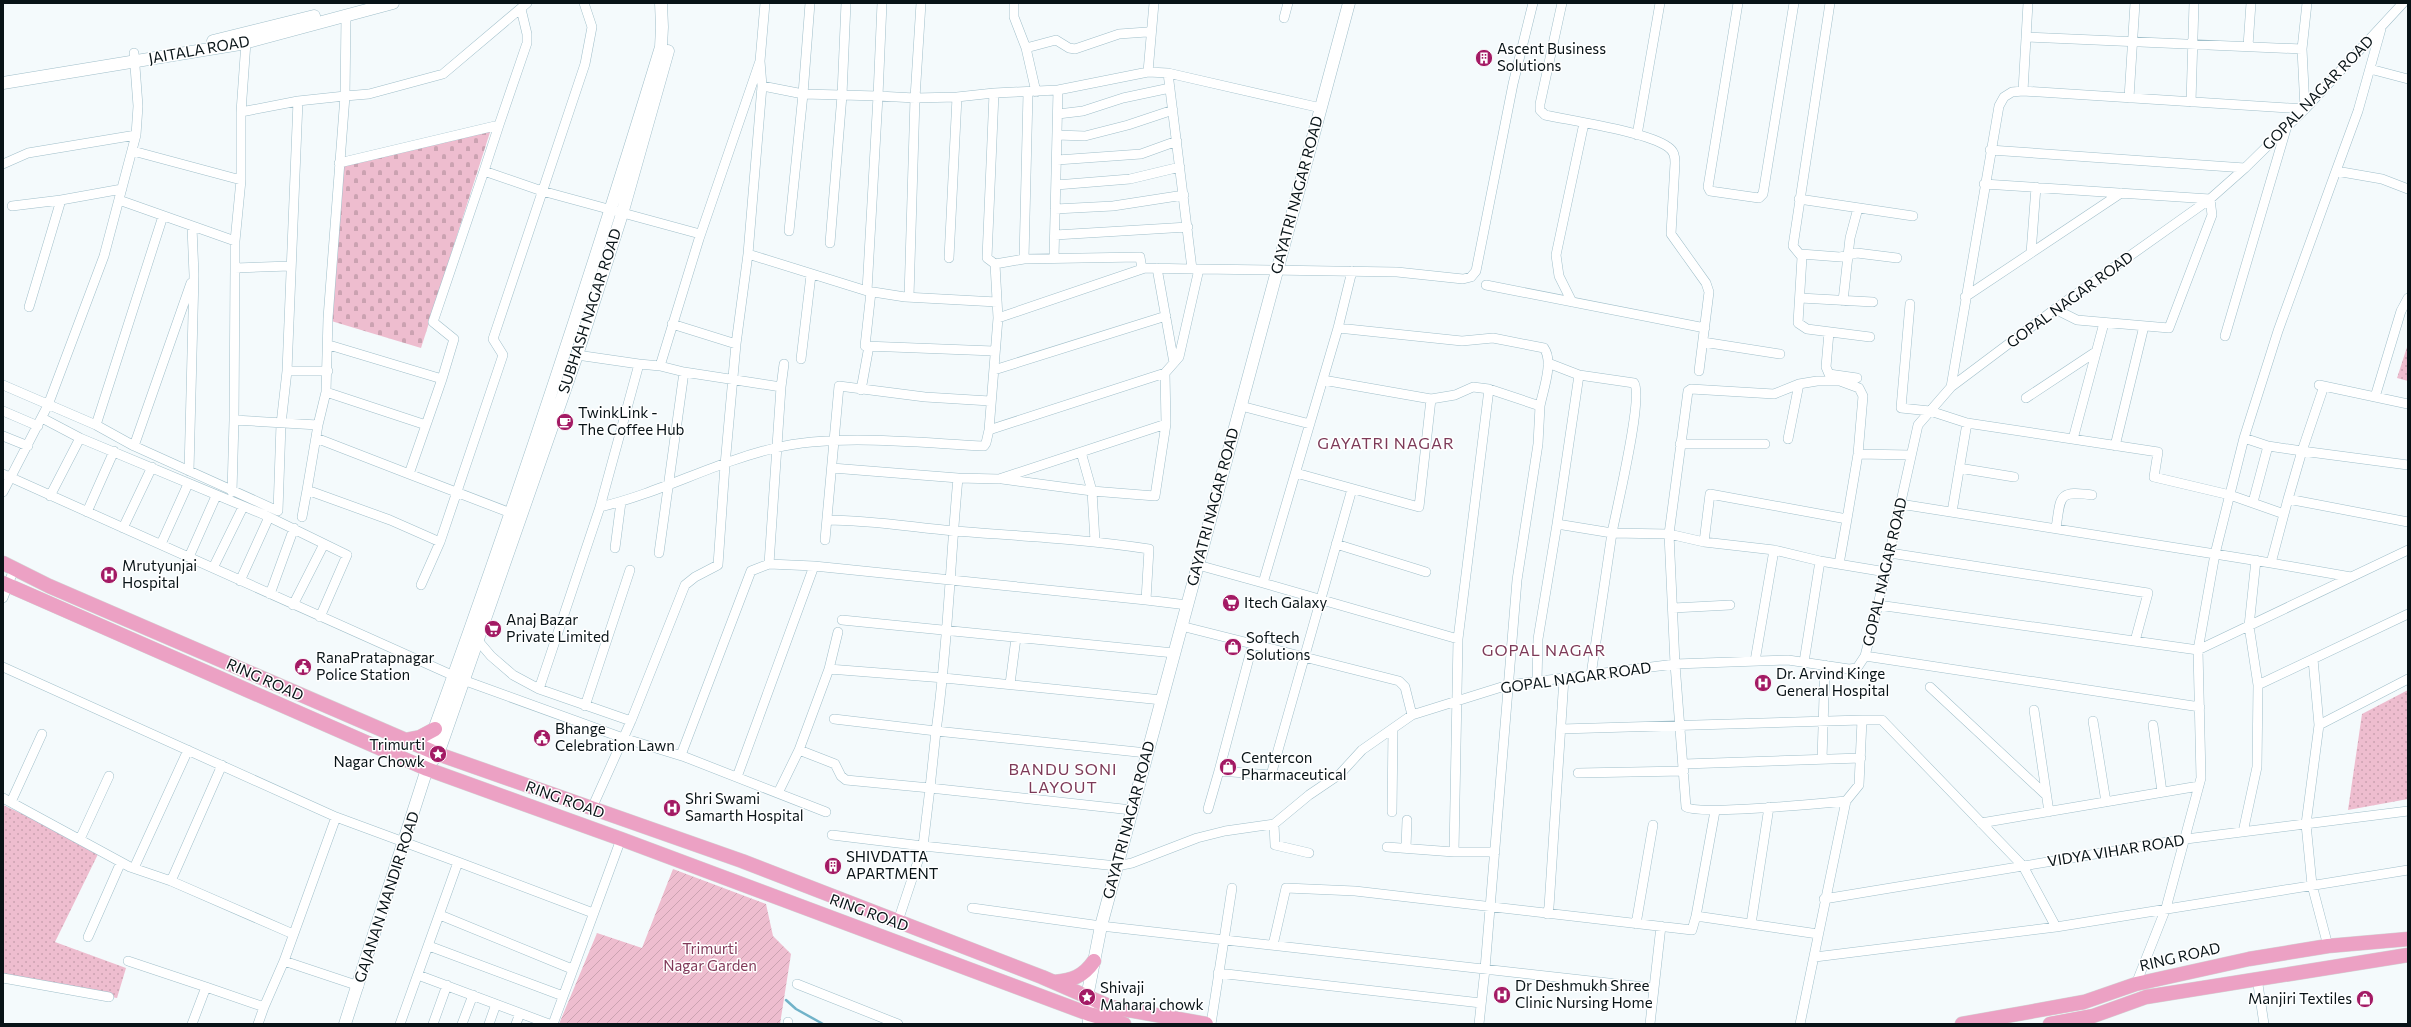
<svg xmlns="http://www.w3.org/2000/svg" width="2411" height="1027" font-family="Commissioner,sans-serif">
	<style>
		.grass { fill: url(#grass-dots) }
		.cemetery { fill: url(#cemetery-stones) }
		.garden { fill: url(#garden-furrows) }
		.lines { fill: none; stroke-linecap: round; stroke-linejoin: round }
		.stream { stroke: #71b3c9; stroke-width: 2.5 }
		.street-casing { stroke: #a0bfca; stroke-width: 10 }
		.secondary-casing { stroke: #a0bfca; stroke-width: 13 }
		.primary-casing { stroke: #d3d5d5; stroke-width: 15 }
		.street { stroke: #fff; stroke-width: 9 }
		.secondary { stroke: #fff; stroke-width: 12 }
		.primary { stroke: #eca1c4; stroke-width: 14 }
		.labels { text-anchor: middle; stroke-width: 3; stroke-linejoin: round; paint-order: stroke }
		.poi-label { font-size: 15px; fill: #081317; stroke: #fff; text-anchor: start }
		.street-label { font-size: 15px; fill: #081317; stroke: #fff }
		.park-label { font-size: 15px; fill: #803959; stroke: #fff }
		.neighbourhood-label { font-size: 16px; letter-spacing: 1px; fill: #7d3a58; stroke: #fff }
	</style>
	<defs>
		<pattern id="grass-dots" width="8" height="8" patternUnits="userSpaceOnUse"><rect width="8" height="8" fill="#eebdcf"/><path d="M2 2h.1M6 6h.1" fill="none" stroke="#cba2b1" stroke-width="1.8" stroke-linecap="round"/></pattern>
		<pattern id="cemetery-stones" width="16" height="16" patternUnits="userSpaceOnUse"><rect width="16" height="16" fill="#eebdcf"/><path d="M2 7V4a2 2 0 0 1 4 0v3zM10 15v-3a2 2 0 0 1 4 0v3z" fill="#cba2b1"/></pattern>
		<pattern id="garden-furrows" width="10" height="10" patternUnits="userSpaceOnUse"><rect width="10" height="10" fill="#eebdcf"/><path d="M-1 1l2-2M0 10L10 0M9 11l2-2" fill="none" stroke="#cba2b1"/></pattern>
	</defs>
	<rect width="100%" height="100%" fill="#f4fafc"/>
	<!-- grass -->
	<path class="grass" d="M2408,344V381L2397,378Z
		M2408,690V799L2348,810L2362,714Z
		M3,805L100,850L55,942L126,968L117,998L3,979Z"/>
	<!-- cemetery -->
	<path class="cemetery" d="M492,126L421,348L328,320L339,166Z"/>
	<!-- garden -->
	<path class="garden" d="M673,869L766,904L773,936L791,954L780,1024H559L597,933L642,948Z"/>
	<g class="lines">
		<!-- stream -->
		<path class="stream" d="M786,1000L796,1009L823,1024"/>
		<defs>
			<path id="street" d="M810,3L803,94L842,95L846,3
				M882,3L878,96L915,98L909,297
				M921,3L915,98L957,97L949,258
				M1014,3V17L1026,48L1036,92
				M1562,3L1540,104V110L1545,115C1573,121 1648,132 1668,147C1674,151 1675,156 1675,163L1671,234L1706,283L1709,292L1699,371
				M1738,3L1708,187L1710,191L1759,198L1763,194L1794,3
				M1830,3L1793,246L1802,257L1798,323L1807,329L1870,337
				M346,16L345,96L369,94L443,74L527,3
				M1284,18L1288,3
				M2381,29L2358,111L2336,171L2382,179L2408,189
				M2026,37L2302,49
				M2248,46L2251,3
				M1026,48L1056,40L1069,48L1075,49L1119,34L1147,32
				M2370,69L2408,79
				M1148,72L1154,3
				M1168,73L1321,108
				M762,86L803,94L789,231
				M2023,91L2028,3
				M994,93L1058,90L1148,72L1168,73L1192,269H1199
				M957,97L994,93L987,258L995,264L998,318L989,430
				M2129,98L2135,3
				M298,101L345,96L328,318L326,392L318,425L307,490L390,520L440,542L503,355L493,339L585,64L592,27L584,3
				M2191,102L2194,3
				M241,112V180L235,241V268L290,266
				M1058,114L1083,111L1123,98L1170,88
				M499,125L484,171L542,191L700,234
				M1057,135L1085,136L1128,125L1173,110
				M1637,135L1660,3
				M1990,150L2245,168
				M133,151L241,180
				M1057,160L1141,154L1177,141
				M339,163L499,125L527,43V34L521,9
				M3,164L28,153L136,135
				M2336,171L2278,331L2244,438L2215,554L2271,563L2288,499L2408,522
				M1984,184L2210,199L2212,215L2169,328L2077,320L2055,309
				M1056,185L1130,179L1180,167
				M1799,199L1913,216
				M119,200L235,241
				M12,206L61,200
				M1055,209L1113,206L1184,195
				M1055,235L1188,227
				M830,243L842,95L878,96L867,291
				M2031,253L2036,187
				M748,254L867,291L905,297L997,302
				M1801,254L1840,257L1857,253L1897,258
				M1054,258L1058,90
				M1024,259L1028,93
				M995,264L1024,259L1140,257L1142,269
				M235,268L234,420L318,425
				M1157,268L1174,363
				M1352,271L1338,328L1263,583L1458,639
				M1486,285L1705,328
				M871,292L865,346L994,351
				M1965,297L2121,193
				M1800,298L1873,302
				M1843,301L1850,238L1858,208
				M1572,302L1559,276L1556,255L1584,123
				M1910,304L1901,408L1930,411L1967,423L1952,512
				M29,307L61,200L122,189
				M998,318L1145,268L1192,269
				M672,324L736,344
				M1338,328L1462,341L1493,338L1544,348C1554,362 1543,390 1540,406L1489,389L1458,639L1454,852H1495
				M1829,332L1826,367L1829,374L1857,378
				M2225,336L2286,129
				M1703,342L1780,354
				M329,345L442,379L454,339L433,322L484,171
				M577,355L639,364
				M801,359L811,275
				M1548,363L1579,375
				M994,370L1166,316
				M287,371H328
				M684,372L781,387L769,564
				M1323,380L1431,399
				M3,385L96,425L134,446L278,511L281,424L287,371L298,101L241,112L246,42
				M2319,385L2408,404
				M781,387L784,364
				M1951,387L1999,106L2004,97L2012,92L2023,91L2305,109L2302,49L2307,3
				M861,390L869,346
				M326,392L426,425
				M2375,397L2401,311L2408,298
				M2026,398L2094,353
				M1241,406L1310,424
				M3,411L38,426
				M42,418L80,438L50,496
				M1967,423L2158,452L2154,477L2230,495L2284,514
				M96,425L163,216
				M3,436L28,446
				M80,438L265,515L347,555L320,617
				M316,438L409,474L442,379
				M2244,438L2268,446L2302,451L2324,386
				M1788,439L1799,384
				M2073,439L2104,323
				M1680,444H1765
				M134,446L191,283
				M2115,446L2144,326
				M1081,452L1092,491L1095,541
				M1858,454L1911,455
				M832,468L958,478
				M1959,468L2014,477
				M189,471L194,275L192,227
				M1296,473L1419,507L1431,399L1455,395L1473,387L1489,389
				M3,474L463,680L623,738L685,757L826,812
				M409,474L516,515
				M1002,479L1092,491L1155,496L1166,424
				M3,492L48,405L104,256L136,135L138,106L134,53
				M232,492L234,420
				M2288,499L2302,451L2408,465
				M2253,502L2268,446
				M1900,504L2215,554L2198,650L2201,778L2166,908L2136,984
				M600,507L639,364L660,366L699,239L760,61L765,3
				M87,512L114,451
				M302,517L307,490
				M123,528L152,467
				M2056,528C2061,497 2057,490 2092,495
				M825,540L839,386L925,397L990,401
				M1704,542L1710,494L1847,519L1858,454L1863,396L1859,388L1840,381H1817L1799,384L1774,394L1691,389L1688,391L1669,534L1675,664L1686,807C1693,816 1825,803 1846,801
				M161,544L188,484
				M1336,544L1426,572
				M615,548L621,502
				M659,553L684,372L660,366
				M1890,553L2148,593L2135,641
				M189,557L216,496
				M2271,563L2351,577
				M1839,564L1847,519
				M1198,565L1263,583
				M213,568L243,507
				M240,581L269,517
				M421,585L440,542
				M270,594L294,528
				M3,598L14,569
				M1146,600L1187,605
				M293,605L324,544
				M1878,605L2198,650L2408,550
				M1673,608L1730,605
				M842,620L1174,653
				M1181,626L1399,681L1405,687L1412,715
				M474,636L491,656L513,675L539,689L600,507C660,493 715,462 775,448C836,433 920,443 984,446L986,443L989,430L1165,373
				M1253,643L1219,771L1271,775L1352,489
				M1865,656L2200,707
				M2313,659L2319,725L2306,824L2312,885L2328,946
				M1755,661L1774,550
				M1804,662L1820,561L1886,572
				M3,667L336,817L458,862L400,1024
				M829,669L838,632
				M1591,675L1612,533L1669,534L1704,542L1774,550L1820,561
				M1537,682L1538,639L1557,524L1579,375L1634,383C1644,396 1616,511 1612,533L1557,524
				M1010,684L1016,638
				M2258,685L2408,614
				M1930,687L2046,795
				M539,689L631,721L685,585L695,577L718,565L725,465L736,344L748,254L762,86L760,61
				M585,706L630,570
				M2034,710L2049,812
				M834,719L936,731C948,647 950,562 958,478L999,479L1166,424L1165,373L1179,357L1199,269L1397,272L1463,279L1471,277L1476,271L1513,84L1533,3
				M2093,721L2106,802
				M2153,725L2162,792
				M2319,725L2408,679
				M1561,729L1862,720
				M1147,753L936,731L930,788L846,780L841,776L835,764L799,750L829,669L944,678L1162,700
				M681,755L751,571L769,564L814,566L1146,600L1149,549C1084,539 1019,536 954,531C911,527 870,520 827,520
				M1822,759L1825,665
				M1684,764L1861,758
				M1578,773L1684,771
				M737,777L814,566
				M778,793L799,750
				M3,798L130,867L171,881L293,934
				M11,802L42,734
				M592,808L631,721
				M1208,809L1219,771
				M1132,810L930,788L923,846L1117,866L1132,863L1197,838L1225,831L1274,824L1309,795L1340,774L1362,750L1412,715L1508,685L1675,664L1788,660L1849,669L1857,668L1865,656L1878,605L1918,425L1951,387L2055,309L2210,199L2245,168L2305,109L2403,3
				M1392,812L1393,729
				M336,817L284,961L359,986
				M1981,823L2199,786
				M1274,824L1275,845L1309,853
				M2243,832L2257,767L2258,685L2249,626L2256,560
				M832,835L923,846L898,921
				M80,839L109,776
				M1387,847L1454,852
				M1406,848L1407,820
				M458,862L593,913
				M134,868L188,750
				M171,881L222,765
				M1824,899L2186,839L2408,811
				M972,908L1101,926L1653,988
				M1547,914L1549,907L1564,678
				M440,915L572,969
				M1696,916L1715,811
				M1636,924L1653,825
				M1751,924L1769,807
				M88,937L121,862
				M1273,945L1286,888L1355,891L1692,930L1696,916L1818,934
				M429,946L563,996
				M1815,957L2056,927L2408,870
				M128,961L206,987
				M1218,973L1481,1003
				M418,975L549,1024
				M3,978L109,997
				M2257,978L2264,1024
				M797,984L898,1024
				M264,1007L284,961
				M192,1024L206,987L264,1007L258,1024
				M433,1024L447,985
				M462,1024L473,995
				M489,1024L496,1004
				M516,1024L520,1013
				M553,1024L621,839
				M788,1024V1022
				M1211,1024L1232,888
				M1479,1024L1485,969L1517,580L1538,444L1540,406
				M1650,1024L1661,926
				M1800,1024L1846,801L1859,785L1862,720H1882L2023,866L2056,927"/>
			<path id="secondary" d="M213,41L314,16
				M3,83L240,44L393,3
				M433,760L438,754L577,355L622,214L668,51
				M345,1024L427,769V749C512,517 589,283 661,47L662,27L661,3
				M1089,1024L1087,997L1101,926L1349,3"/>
			<path id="primary" d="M3,563L49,586L438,754L742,861L1042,977L1111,1007L1206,1024
				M3,583L427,769L621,839L1089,1014L1124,1024
				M405,740L420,737L435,729
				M1054,982C1072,980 1083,977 1094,961
				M1962,1024L2084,1002L2136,984L2249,959L2328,946L2408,939
				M2050,1024L2093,1016L2146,997L2408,955"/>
		</defs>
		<!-- street casing -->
		<use href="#street" class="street-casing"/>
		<!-- secondary casing -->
		<use href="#secondary" class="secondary-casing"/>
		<!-- primary casing -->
		<use href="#primary" class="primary-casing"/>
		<!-- street -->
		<use href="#street" class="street"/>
		<!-- secondary -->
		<use href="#secondary" class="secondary"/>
		<!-- primary -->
		<use href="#primary" class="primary"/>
	</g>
	<!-- icons -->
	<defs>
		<symbol id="building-disc" viewBox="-11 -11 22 22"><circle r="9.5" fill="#a31a64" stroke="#fff"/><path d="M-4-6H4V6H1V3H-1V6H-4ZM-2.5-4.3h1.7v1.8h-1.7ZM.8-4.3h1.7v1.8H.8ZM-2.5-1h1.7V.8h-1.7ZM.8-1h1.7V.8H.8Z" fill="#fff"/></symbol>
		<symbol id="cafe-disc" viewBox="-11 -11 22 22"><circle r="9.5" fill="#a31a64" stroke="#fff"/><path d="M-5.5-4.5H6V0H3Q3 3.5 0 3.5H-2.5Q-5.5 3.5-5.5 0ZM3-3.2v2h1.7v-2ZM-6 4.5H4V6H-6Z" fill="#fff"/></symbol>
		<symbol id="hospital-disc" viewBox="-11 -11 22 22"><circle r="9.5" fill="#a31a64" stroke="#fff"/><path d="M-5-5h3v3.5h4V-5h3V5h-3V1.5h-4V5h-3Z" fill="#fff"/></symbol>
		<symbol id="supermarket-disc" viewBox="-11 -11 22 22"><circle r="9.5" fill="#a31a64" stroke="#fff"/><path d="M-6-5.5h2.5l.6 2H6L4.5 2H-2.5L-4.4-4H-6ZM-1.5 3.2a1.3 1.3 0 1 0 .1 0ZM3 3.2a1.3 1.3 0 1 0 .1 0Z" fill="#fff"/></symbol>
		<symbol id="shop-disc" viewBox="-11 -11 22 22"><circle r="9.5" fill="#a31a64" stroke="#fff"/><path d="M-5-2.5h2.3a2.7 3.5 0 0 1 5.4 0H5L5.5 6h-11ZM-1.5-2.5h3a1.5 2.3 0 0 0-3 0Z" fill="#fff"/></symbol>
		<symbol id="civic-disc" viewBox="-11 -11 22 22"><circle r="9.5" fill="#a31a64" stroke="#fff"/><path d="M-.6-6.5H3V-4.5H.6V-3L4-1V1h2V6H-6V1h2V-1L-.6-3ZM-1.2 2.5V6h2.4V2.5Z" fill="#fff"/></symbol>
		<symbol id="sight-disc" viewBox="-11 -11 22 22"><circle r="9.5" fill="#a31a64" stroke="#fff"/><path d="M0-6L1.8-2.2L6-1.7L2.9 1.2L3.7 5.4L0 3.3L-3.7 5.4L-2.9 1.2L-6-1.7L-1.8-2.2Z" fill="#fff"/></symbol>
	</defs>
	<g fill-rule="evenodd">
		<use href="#building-disc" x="1474" y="48" width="20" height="20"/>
		<use href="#cafe-disc" x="555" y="412" width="20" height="20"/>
		<use href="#hospital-disc" x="99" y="565" width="20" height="20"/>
		<use href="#supermarket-disc" x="1221" y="593" width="20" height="20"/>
		<use href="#supermarket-disc" x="483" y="619" width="20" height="20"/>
		<use href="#shop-disc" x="1223" y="637" width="20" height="20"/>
		<use href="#civic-disc" x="293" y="657" width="20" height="20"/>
		<use href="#hospital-disc" x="1753" y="673" width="20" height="20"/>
		<use href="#civic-disc" x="532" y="728" width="20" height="20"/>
		<use href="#sight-disc" x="428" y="744" width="20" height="20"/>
		<use href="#shop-disc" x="1218" y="757" width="20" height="20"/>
		<use href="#hospital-disc" x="662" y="798" width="20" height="20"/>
		<use href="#building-disc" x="823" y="856" width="20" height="20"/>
		<use href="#hospital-disc" x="1492" y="985" width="20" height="20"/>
		<use href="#sight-disc" x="1077" y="987" width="20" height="20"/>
		<use href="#shop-disc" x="2355" y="989" width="20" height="20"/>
	</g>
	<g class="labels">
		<!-- poi labels -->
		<g class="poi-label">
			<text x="1497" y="54">Ascent Business<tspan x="1497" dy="17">Solutions</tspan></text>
			<text x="578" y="418">TwinkLink -<tspan x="578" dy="17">The Coffee Hub</tspan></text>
			<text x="122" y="571">Mrutyunjai<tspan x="122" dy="17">Hospital</tspan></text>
			<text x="1244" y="608">Itech Galaxy</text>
			<text x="506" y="625">Anaj Bazar<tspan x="506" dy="17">Private Limited</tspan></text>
			<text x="1246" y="643">Softech<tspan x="1246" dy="17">Solutions</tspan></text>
			<text x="316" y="663">RanaPratapnagar<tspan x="316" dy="17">Police Station</tspan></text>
			<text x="1776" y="679">Dr. Arvind Kinge<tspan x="1776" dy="17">General Hospital</tspan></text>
			<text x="555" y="734">Bhange<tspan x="555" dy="17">Celebration Lawn</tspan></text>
			<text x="425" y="750" text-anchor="end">Trimurti<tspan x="425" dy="17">Nagar Chowk</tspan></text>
			<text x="1241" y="763">Centercon<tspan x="1241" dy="17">Pharmaceutical</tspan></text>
			<text x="685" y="804">Shri Swami<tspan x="685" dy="17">Samarth Hospital</tspan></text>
			<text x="846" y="862">SHIVDATTA<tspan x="846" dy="17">APARTMENT</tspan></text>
			<text x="1515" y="991">Dr Deshmukh Shree<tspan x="1515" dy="17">Clinic Nursing Home</tspan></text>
			<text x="1100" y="993">Shivaji<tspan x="1100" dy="17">Maharaj chowk</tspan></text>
			<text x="2352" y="1004" text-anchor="end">Manjiri Textiles</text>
		</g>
		<!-- street labels -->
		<g class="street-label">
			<text transform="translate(199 50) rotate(-10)" y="5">JAITALA ROAD</text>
			<text transform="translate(2318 93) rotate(-46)" y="5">GOPAL NAGAR ROAD</text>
			<text transform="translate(1297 195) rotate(-75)" y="5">GAYATRI NAGAR ROAD</text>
			<text transform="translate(2070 300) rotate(-36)" y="5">GOPAL NAGAR ROAD</text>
			<text transform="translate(590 311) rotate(-72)" y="5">SUBHASH NAGAR ROAD</text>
			<text transform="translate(1213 507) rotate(-75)" y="5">GAYATRI NAGAR ROAD</text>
			<text transform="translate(1885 572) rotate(-77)" y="5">GOPAL NAGAR ROAD</text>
			<text transform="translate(1576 678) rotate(-8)" y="5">GOPAL NAGAR ROAD</text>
			<text transform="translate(265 680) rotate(24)" y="5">RING ROAD</text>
			<text transform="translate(565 800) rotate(20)" y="5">RING ROAD</text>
			<text transform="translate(1129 820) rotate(-75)" y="5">GAYATRI NAGAR ROAD</text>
			<text transform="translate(2116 851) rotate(-9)" y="5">VIDYA VIHAR ROAD</text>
			<text transform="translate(387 897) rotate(-72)" y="5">GAJANAN MANDIR ROAD</text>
			<text transform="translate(869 913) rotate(20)" y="5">RING ROAD</text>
			<text transform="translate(2180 957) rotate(-13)" y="5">RING ROAD</text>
		</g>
		<!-- park labels -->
		<g class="park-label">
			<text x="710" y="954">Trimurti<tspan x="710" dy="17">Nagar Garden</tspan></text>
		</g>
		<!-- neighbourhood labels -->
		<g class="neighbourhood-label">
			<text x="1386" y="449">GAYATRI NAGAR</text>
			<text x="1544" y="656">GOPAL NAGAR</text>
			<text x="1063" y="775">BANDU SONI<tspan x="1063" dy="18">LAYOUT</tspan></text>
		</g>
	</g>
	<!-- border -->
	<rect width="2411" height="1027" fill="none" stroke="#081317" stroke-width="8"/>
</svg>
